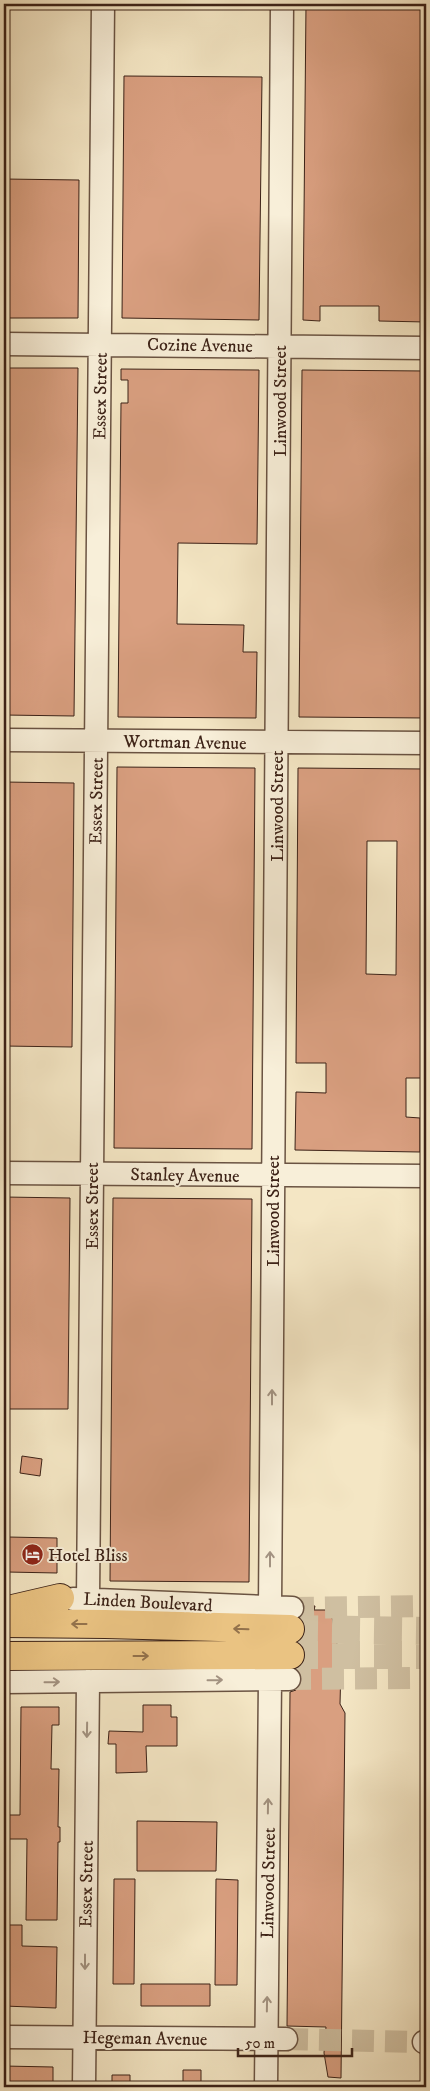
<svg xmlns="http://www.w3.org/2000/svg" width="430" height="2091" font-family="'IM FELL DW Pica',serif">
	<style>
		.building { fill: #d99f80; stroke: #3c2217; fill-rule: evenodd }
		.lines { fill: none; stroke-linecap: round; stroke-linejoin: round }
		.minor-tunnel { stroke: #cfbfa1; stroke-width: 22; stroke-dasharray: 22 11; stroke-linecap: butt }
		.highway-tunnel { stroke: #cfbfa1; stroke-width: 28; stroke-dasharray: 28 14; stroke-linecap: butt }
		.minor-casing { stroke: #6a5342; stroke-width: 25 }
		.highway-casing { stroke: #3c2217; stroke-width: 30 }
		.minor { stroke: #f8efd9; stroke-width: 22 }
		.highway { stroke: #eac382; stroke-width: 28 }
		.oneway { stroke: #a39382 }
		.oneway2 { stroke: #93724c }
		.labels { text-anchor: middle; stroke-width: 4; stroke-linejoin: round; paint-order: stroke }
		.street-label { font-size: 18px; fill: #3c2217; stroke: #f8efd9 }
		.poi-label { font-size: 18px; fill: #3c2217; stroke: #f8efd9; text-anchor: start }
	</style>
	<rect width="100%" height="100%" fill="#f4e6c4"/>
	<filter id="stains"><feTurbulence type="fractalNoise" baseFrequency=".004" numOctaves="4"/><feColorMatrix values="0 0 0 0 .2 0 0 0 0 .09 0 0 0 0 .02 0 0 0 .5 -.17"/></filter>
	<radialGradient id="worn" r=".72"><stop offset=".6" stop-color="#630" stop-opacity="0"/><stop offset="1" stop-color="#630" stop-opacity=".3"/></radialGradient>
	<!-- building -->
	<path class="building" d="M306,4H426V322L379,321V306H320V321L303,320Z
		M124,76L262,77L259,320L122,318Z
		M4,179L79,180L78,318H4Z
		M4,368H78L74,716L4,715Z
		M121,369L259,370L257,544L178,543L177,624L244,625L243,652H257L256,718L118,717L121,403H128V380H121Z
		M302,370L426,371V718L299,717Z
		M117,767L255,768L252,1149L114,1148Z
		M298,768L426,769V1078H406V1117L420,1118V1152L295,1150L296,1092L326,1093V1063H296ZM367,841H397L396,975L366,974Z
		M4,782L74,783L72,1047L4,1046Z
		M4,1197L70,1198L68,1409H4Z
		M113,1198L252,1199L249,1582L110,1581Z
		M22,1456L42,1459L40,1476L20,1473Z
		M8,1537L57,1538V1573L7,1572Z
		M305,1606H315L314,1610H327L329,1617H332L341,1665L340,1704L345,1713L341,2078L328,2077L324,2053L326,2027L287,2026L290,1692L296,1690L300,1686L302,1679L300,1673L297,1669L303,1663L306,1655L304,1648L298,1642L304,1637L306,1630L304,1622L300,1618L303,1615Z
		M143,1705H171V1717H177V1746H146L147,1772L116,1773V1744H108L109,1731L143,1732Z
		M21,1707H59V1725H52L51,1769H59L58,1827H60V1842H58L57,1920H26L27,1839H4V1815H20Z
		M137,1821L217,1822L216,1871H137Z
		M114,1879H135L134,1984H113Z
		M216,1879L238,1880L237,1985H215Z
		M4,1925H22V1946L57,1947L56,2008L4,2006V1968H9L8,1937H4Z
		M141,1984H210V2006H141Z
		M4,2066L53,2067V2087H4Z
		M183,2070H201V2087H183Z
		M112,2075H130V2087H112Z"/>
	<g class="lines">
		<!-- minor-tunnel -->
		<path class="minor-tunnel" d="M292,1608L426,1606
			M289,1679L426,1678
			M286,2039L424,2042"/>
		<!-- highway-tunnel -->
		<path class="highway-tunnel" d="M290,1629L426,1631
			M290,1655H426"/>
		<defs>
			<path id="minor" d="M4,344L426,348
				M4,740L426,743
				M4,1173L426,1176
				M73,1599L292,1608
				M88,1599L103,4
				M270,1608L282,4
				M4,1682L289,1679
				M4,2037L286,2039
				M424,2042H426
				M84,2087L88,1681
				M266,2087L270,1679"/>
			<path id="highway" d="M4,1611L60,1598
				M4,1623L105,1624L290,1629
				M4,1656L290,1655"/>
		</defs>
		<!-- minor casing -->
		<use href="#minor" class="minor-casing"/>
		<!-- highway casing -->
		<use href="#highway" class="highway-casing"/>
		<!-- minor -->
		<use href="#minor" class="minor"/>
		<!-- highway -->
		<use href="#highway" class="highway"/>
	</g>
	<!-- one-way arrows -->
	<defs><path id="oneway-shaft" d="M-6 0H5M1.5-3L5.5 0L1.5 3" fill="none" stroke-width="1.6" stroke-linecap="round" stroke-linejoin="round" transform="scale(1.25)"/></defs>
	<g class="oneway">
		<use href="#oneway-shaft" transform="translate(272 1397) rotate(-90)"/>
		<use href="#oneway-shaft" transform="translate(270 1559) rotate(-90)"/>
		<use href="#oneway-shaft" transform="translate(215 1680) rotate(-1)"/>
		<use href="#oneway-shaft" transform="translate(52 1682) rotate(-1)"/>
		<use href="#oneway-shaft" transform="translate(87 1730) rotate(91)"/>
		<use href="#oneway-shaft" transform="translate(268 1806) rotate(-89)"/>
		<use href="#oneway-shaft" transform="translate(85 1962) rotate(90)"/>
		<use href="#oneway-shaft" transform="translate(267 2004) rotate(-89)"/>
	</g>
	<g class="oneway2">
		<use href="#oneway-shaft" transform="translate(79 1624) rotate(-180)"/>
		<use href="#oneway-shaft" transform="translate(241 1629) rotate(-178)"/>
		<use href="#oneway-shaft" transform="translate(141 1656)"/>
	</g>
	<!-- icons -->
	<defs>
		<symbol id="hotel-disc" viewBox="-11 -11 22 22"><circle r="9.5" fill="#8f2418" stroke="#f8efd9"/><path d="M-6-4.5h1.5V1H6V5H4.5V3h-9V5H-6ZM-4 0a1.8 1.8 0 1 1 3.6 0ZM.5 0V-2.5h3Q6-2.5 6 0Z" fill="#fff"/></symbol>
	</defs>
	<g fill-rule="evenodd">
		<use href="#hotel-disc" x="20" y="1542" width="25" height="25"/>
	</g>
	<g class="labels">
		<!-- street labels -->
		<g class="street-label">
			<text transform="translate(200 345) rotate(1)" y="6">Cozine Avenue</text>
			<text transform="translate(100 396) rotate(-89)" y="6">Essex Street</text>
			<text transform="translate(280 401) rotate(-90)" y="6">Linwood Street</text>
			<text transform="translate(185 742) rotate(1)" y="6">Wortman Avenue</text>
			<text transform="translate(96 801) rotate(-89)" y="6">Essex Street</text>
			<text transform="translate(277 806) rotate(-90)" y="6">Linwood Street</text>
			<text transform="translate(185 1175) rotate(1)" y="6">Stanley Avenue</text>
			<text transform="translate(92 1206) rotate(-90)" y="6">Essex Street</text>
			<text transform="translate(273 1211) rotate(-90)" y="6">Linwood Street</text>
			<text transform="translate(148 1602) rotate(3)" y="6">Linden Boulevard</text>
			<text transform="translate(268 1883) rotate(-89)" y="6">Linwood Street</text>
			<text transform="translate(86 1884) rotate(-89)" y="6">Essex Street</text>
			<text transform="translate(145 2038) rotate(1)" y="6">Hegeman Avenue</text>
		</g>
		<!-- poi labels -->
		<g class="poi-label">
			<text x="48" y="1561">Hotel Bliss</text>
		</g>
	</g>
	<!-- margin -->
	<rect width="430" height="2091" fill="none" stroke="#f4e6c4" stroke-width="20"/>
	<rect x="5" y="5" width="420" height="2081" fill="none" stroke="#3c2217" stroke-width="2.5"/>
	<rect x="10" y="10" width="410" height="2071" fill="none" stroke="#3c2217"/>
	<!-- scale -->
	<path d="M238 2048v8h114v-8" fill="none" stroke="#3c2217" stroke-width="2.5"/>
	<text x="245" y="2048" font-size="15" fill="#3c2217" stroke="#f8efd9" stroke-width="4" paint-order="stroke">50 m</text>
	<rect width="100%" height="100%" filter="url(#stains)"/>
	<rect width="100%" height="100%" fill="url(#worn)"/>
</svg>
